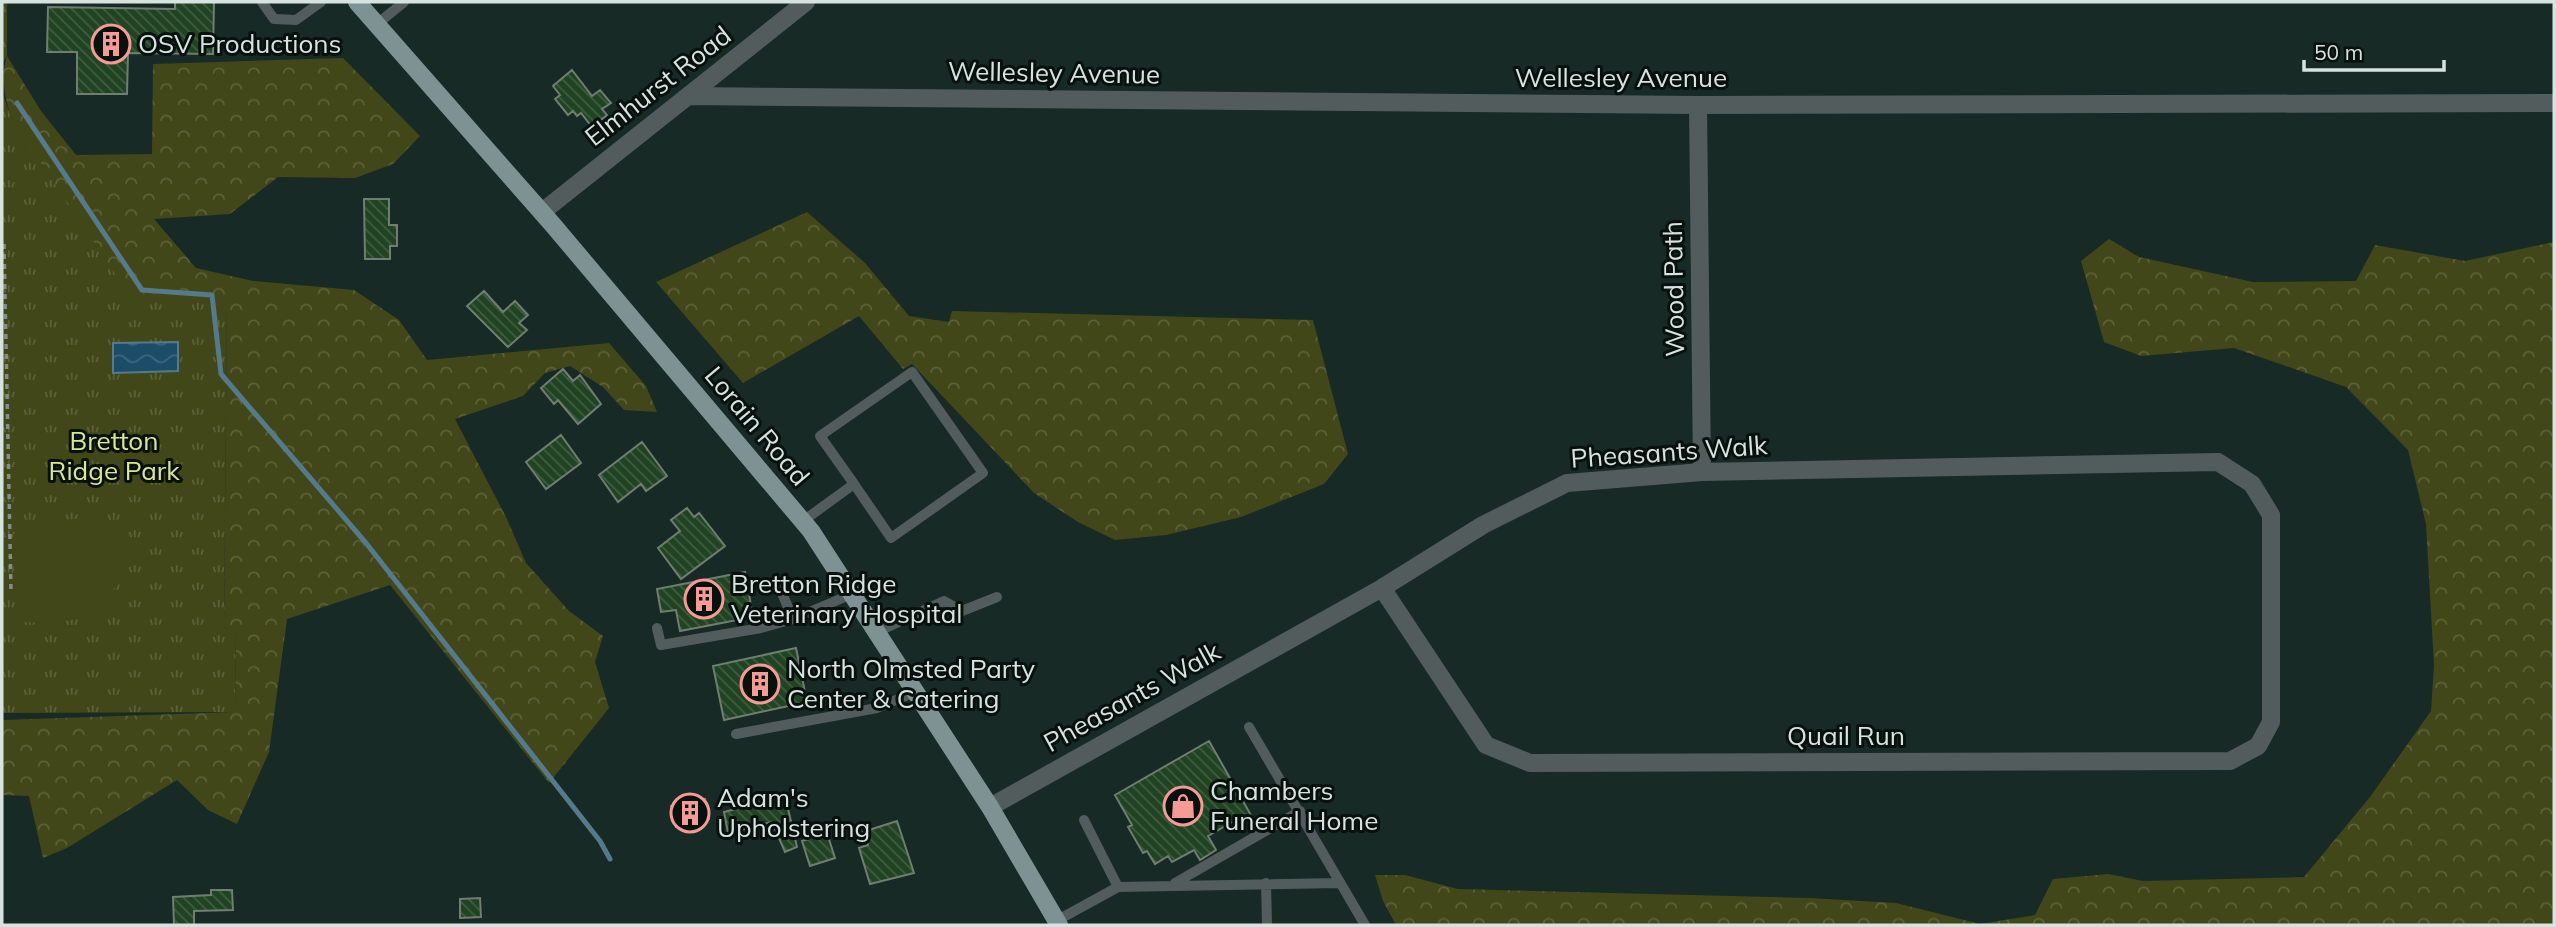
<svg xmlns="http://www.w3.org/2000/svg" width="2556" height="927" font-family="Mulish,sans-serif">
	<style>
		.grass { fill: url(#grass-tufts) }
		.forest { fill: url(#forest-crowns) }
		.pitch { fill: #424719 }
		.water { fill: url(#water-waves); stroke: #547a8c; stroke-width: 2 }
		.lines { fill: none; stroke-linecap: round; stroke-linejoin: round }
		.stream { stroke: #547a8c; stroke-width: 5 }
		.building { fill: url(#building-back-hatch); stroke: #707d70; stroke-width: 2 }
		.path { stroke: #808f8a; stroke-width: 3.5; stroke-dasharray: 5 5; stroke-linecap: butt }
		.lane { stroke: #535c5d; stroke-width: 10 }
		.street { stroke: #535c5d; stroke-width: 18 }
		.primary { stroke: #7e9294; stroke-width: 18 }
		.labels { text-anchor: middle; stroke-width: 6; stroke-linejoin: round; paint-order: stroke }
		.poi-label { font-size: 26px; fill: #d7e3df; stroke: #09110e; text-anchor: start }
		.street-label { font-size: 26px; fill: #d7e3df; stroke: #09110e }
		.park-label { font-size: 26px; fill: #dae598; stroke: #09110e }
	</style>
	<defs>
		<pattern id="grass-tufts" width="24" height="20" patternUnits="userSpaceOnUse" patternTransform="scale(1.75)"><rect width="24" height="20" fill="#424719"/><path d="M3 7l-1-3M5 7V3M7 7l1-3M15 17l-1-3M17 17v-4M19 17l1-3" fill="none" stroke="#5d613a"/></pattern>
		<pattern id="forest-crowns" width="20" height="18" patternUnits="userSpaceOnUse" patternTransform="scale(1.75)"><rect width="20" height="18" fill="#424719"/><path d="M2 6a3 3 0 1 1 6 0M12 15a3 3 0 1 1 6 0" fill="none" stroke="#5d613a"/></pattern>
		<pattern id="water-waves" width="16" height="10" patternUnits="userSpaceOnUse" patternTransform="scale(1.75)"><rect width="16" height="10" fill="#1c4d68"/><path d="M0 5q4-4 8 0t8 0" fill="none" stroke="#3c667d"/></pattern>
		<pattern id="building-back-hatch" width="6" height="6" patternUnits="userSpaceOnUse" patternTransform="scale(1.75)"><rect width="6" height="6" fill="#204322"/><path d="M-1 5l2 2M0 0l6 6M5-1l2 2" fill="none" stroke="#405e42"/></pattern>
	</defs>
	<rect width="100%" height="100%" fill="#172a25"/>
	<!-- grass -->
	<path class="grass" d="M2,2H7V56L2,64Z
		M2,92L12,120L227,303L224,627L236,629L235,712L2,713Z"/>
	<!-- forest -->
	<path class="forest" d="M7,56L41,111L76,155L152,154L153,64L343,58L420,136L393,164L355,178L278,177L230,214L154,219L196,268L253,281L354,290L399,320L427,360L609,343L646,386L657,412L624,410L603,387L570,366L545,373L523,396L455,419L506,517L526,563L569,611L603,636L595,662L609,708L549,783L390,585L287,619L269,752L237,824L208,810L177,780L67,848L43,858L29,796L2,795V720L235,712L236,630L224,627L227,303L130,296L12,120C5,100 0,76 7,56Z
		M807,212L865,263L909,316L949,322L952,311L1313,320L1348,454L1324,484L1241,517L1166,535L1115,540L1078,522L1034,493L912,364L903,369L859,316L743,383L656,282Z
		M2109,239L2139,257L2253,282L2356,281L2375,245L2465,261L2554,242V925H1396L1383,901L1375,875H1405L1458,889L1809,898L1896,903L1980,924L2035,915L2053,879L2108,874L2143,881L2304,877L2370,797L2431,711L2434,665L2426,524L2408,450L2346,387L2234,348L2141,356L2104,342L2081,261Z"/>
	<!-- pitch -->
	<path class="pitch" d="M99,517L120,547C119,557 120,570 117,580C104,625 54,625 15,621L13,535L25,523Z"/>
	<!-- water -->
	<path class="water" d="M178,342V371L113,373V343Z"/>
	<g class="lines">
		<!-- stream -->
		<path class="stream" d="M17,103L142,290L212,295L221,374L366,543L600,841L610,859"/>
	</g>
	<!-- building -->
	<path class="building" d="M175,2H214L213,54L128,53L127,94H77V52H47L48,7L175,9Z
		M572,70L592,96L600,90L611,103L602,109L607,115L592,127L581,113L577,116L573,111L568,115L555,99L560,95L553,86Z
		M364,199H389V225H397V246H390V259H365Z
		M484,291L503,312L515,301L528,315L519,323L527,330L508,347L467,306Z
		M563,369L573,381L580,375L601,404L578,424L558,400L554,404L541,388Z
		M561,435L581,463L546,489L526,462Z
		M642,442L667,476L646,491L641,484L618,502L599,475Z
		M687,508L694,517L699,513L725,546L681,579L658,548L680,531L671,520Z
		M745,572L753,617L680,631L676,610L661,612L657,589Z
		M796,648L807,702L724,720L713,666Z
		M1209,741L1252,817L1236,826L1234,821L1208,836L1216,850L1200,860L1194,850L1172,862L1168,856L1155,864L1147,851L1143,853L1128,827L1132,825L1115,795Z
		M785,796L797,847L785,852L772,822L728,833L724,812Z
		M705,799L709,819L676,827L671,806Z
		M897,821L914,873L870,884L859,848L868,845L863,832Z
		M827,833L835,858L810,866L802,841Z
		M211,890H232L233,910L194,911V925H174L173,897L211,895Z
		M480,898L481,917L460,918V899Z"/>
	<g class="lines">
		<!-- path -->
		<path class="path" d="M4,244L11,591"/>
		<!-- lane -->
		<path class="lane" d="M262,2L274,19L296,20L321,2
			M377,24L404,2
			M803,521L854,484L891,538L983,473L912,372L820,436L854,484
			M776,579L793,619L852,594
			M657,628L661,645L761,628L793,619
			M877,632L944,601L962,611L997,597
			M1249,727L1365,925
			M736,734L877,708L915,692
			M1084,820L1118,887
			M1175,883L1300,811
			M1266,883L1267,925
			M1056,921L1118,887L1340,883"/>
		<!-- street -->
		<path class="street" d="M688,96L1698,105L2554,103
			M1698,105L1702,472
			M542,212L806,2
			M990,807L1382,588L1483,525L1567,483L1702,472L2218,462L2252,484L2271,515V722L2258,746L2230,761L1530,763L1486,745L1382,588"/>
		<!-- primary -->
		<path class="primary" d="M357,2L553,225L811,531L990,807L1059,925"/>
	</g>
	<!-- icons -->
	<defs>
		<symbol id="building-ring" viewBox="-11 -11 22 22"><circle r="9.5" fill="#09110e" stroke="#f59b96" stroke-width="1.5"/><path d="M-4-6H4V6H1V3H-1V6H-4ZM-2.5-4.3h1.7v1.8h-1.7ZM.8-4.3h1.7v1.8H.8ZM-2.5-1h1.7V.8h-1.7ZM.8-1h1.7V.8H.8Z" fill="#f59b96"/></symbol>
		<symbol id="shop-ring" viewBox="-11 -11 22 22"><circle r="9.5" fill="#09110e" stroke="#f59b96" stroke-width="1.5"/><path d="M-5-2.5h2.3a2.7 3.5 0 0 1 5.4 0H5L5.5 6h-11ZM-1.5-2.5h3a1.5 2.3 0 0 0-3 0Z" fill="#f59b96"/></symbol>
	</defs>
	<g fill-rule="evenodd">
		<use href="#building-ring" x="89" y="22" width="44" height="44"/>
		<use href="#building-ring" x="682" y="577" width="44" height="44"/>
		<use href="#building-ring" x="738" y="662" width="44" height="44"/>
		<use href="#shop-ring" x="1161" y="784" width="44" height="44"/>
		<use href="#building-ring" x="668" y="791" width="44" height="44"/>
	</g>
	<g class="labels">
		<!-- poi labels -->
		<g class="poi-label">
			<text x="138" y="53">OSV Productions</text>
			<text x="731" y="593">Bretton Ridge<tspan x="731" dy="30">Veterinary Hospital</tspan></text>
			<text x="787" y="678">North Olmsted Party<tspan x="787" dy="30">Center &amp; Catering</tspan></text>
			<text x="1210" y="800">Chambers<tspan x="1210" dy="30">Funeral Home</tspan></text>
			<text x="717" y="807">Adam's<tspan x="717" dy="30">Upholstering</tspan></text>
		</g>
		<!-- street labels -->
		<g class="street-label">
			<text transform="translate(1054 73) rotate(1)" y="9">Wellesley Avenue</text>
			<text x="1621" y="87">Wellesley Avenue</text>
			<text transform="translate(658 86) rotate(-38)" y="9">Elmhurst Road</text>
			<text transform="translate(1674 289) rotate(-91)" y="9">Wood Path</text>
			<text transform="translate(757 426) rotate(50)" y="9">Lorain Road</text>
			<text transform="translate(1669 452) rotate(-4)" y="9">Pheasants Walk</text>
			<text transform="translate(1132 697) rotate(-29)" y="9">Pheasants Walk</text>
			<text x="1846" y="745">Quail Run</text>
		</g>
		<!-- park labels -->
		<g class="park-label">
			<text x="114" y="450">Bretton<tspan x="114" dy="30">Ridge Park</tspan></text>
		</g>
	</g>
	<!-- border -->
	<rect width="2556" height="927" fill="none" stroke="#d7e3df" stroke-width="7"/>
	<!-- scale -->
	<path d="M2304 60v10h140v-10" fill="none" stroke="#d7e3df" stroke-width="3.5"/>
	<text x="2314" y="60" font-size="21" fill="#d7e3df" stroke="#09110e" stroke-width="5" paint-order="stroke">50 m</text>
</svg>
